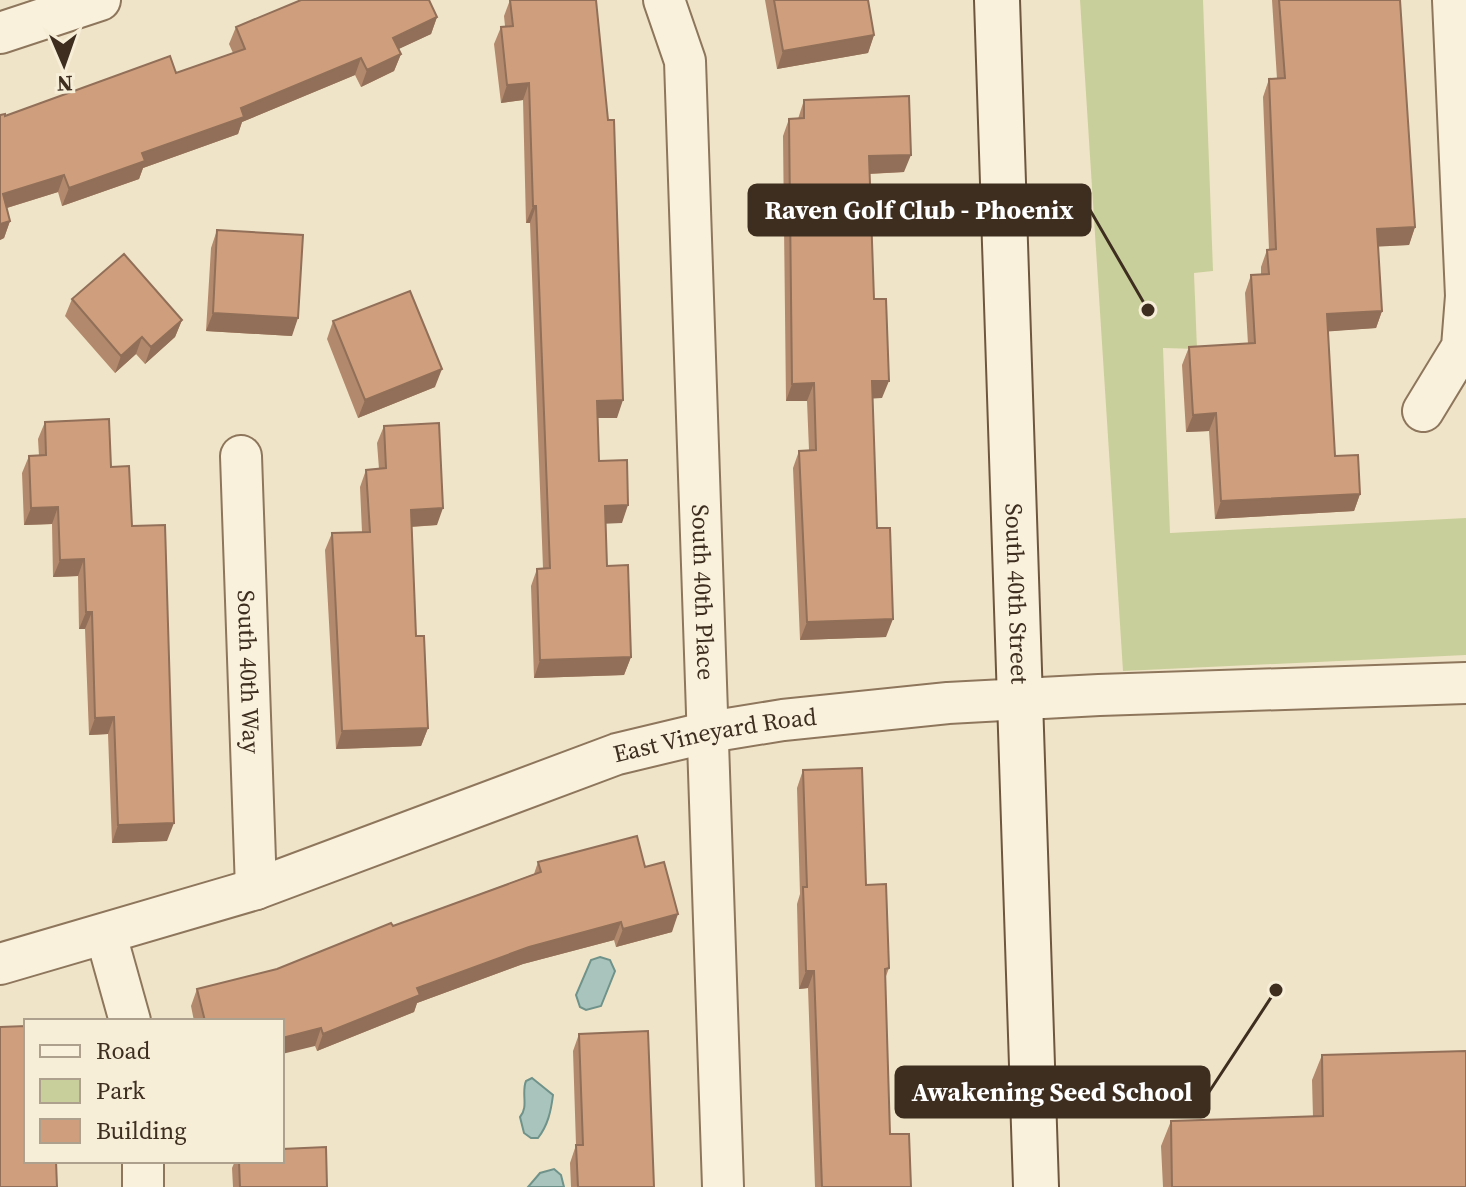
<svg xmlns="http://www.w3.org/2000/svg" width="1466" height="1187" font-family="'Source Serif 4',serif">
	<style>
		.green { fill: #c9cf9b }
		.water { fill: #a9c4bc; stroke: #6f938a; stroke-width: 2 }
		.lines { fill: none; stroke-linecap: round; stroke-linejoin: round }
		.minor-casing { stroke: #8d765c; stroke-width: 44 }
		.secondary-casing { stroke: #6f573f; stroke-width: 48 }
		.minor { stroke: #faf1dc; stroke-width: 40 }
		.secondary { stroke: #faf1dc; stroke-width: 44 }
		.wall { fill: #b2896c }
		.shaded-wall { fill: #916f58 }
		.building { fill: #cf9f7d; stroke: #916f58; stroke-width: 2 }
		.labels { text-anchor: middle; stroke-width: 7; stroke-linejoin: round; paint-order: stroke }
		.street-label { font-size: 24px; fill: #3d2e20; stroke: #f7eed8 }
		.leader { fill: none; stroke: #3d2e20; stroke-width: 3 }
		.callout-dot { fill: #3d2e20; stroke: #f7eed8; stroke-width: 3 }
		.callout { fill: #3d2e20; stroke: #3d2e20; stroke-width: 3 }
		.callout-label { font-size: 26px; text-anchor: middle; font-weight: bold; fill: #fff }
	</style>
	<rect width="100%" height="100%" fill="#f0e4c8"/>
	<!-- green -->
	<path class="green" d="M1080,0H1203L1213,271L1194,273L1197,349L1163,348L1170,533L1466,518V655L1123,671Z"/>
	<!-- water -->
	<path class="water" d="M600,957L610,960L615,971L601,1006L586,1010L580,1007L576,995L591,960Z
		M532,1078L553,1095C551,1111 548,1125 538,1138H531L524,1133L520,1117C529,1107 521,1093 526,1081Z
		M554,1169L561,1175L564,1187H528L540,1173Z"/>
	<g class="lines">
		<defs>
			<g id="minor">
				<path id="s1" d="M664,0L685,61L723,1187"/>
				<path d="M0,33L100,0"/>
				<path d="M1423,411L1462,347L1466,296L1453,0"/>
				<path id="s2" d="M241,456L256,889"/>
				<path d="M106,935L130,1021"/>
				<path id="s3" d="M0,964L256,889L617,754L709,732L783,720L948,703L1099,695L1466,683"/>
				<path d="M143,1161V1187"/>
			</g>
			<g id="secondary">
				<path id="s4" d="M997,0L1036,1187"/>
			</g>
		</defs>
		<!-- minor casing -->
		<use href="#minor" class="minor-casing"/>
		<!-- secondary casing -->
		<use href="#secondary" class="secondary-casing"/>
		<!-- minor -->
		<use href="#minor" class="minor"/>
		<!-- secondary -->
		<use href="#secondary" class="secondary"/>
	</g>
	<!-- wall -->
	<path class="wall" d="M510,0H596L617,418H598L599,461L622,523H606L607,566L631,657L624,675L534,678L531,586L537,569L543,568L530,223H526L523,100L501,103L494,44L501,27L505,26L504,16Z
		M765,0H868L874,35L868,53L777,69Z
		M1272,0H1400L1415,227L1409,245L1378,246L1382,311L1376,328L1328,331L1335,456L1360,494L1354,511L1215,519L1209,431L1186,432L1182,365L1189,347L1248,344L1245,293L1251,275H1261V267L1267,250H1269L1263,97L1269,79H1277Z
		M437,17L431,34L398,49L401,54L394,71L361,87L355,75L242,122L238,134L143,168L139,179L62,206L58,192L7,208L10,221L4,238L0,240V115L5,116L176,73L233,53L229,44L236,27Z
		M804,100L904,172L870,174L874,299L882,398H872L877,528L886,637L800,640L793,468L799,451L809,450L807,401H786L783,136L789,119H798Z
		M217,230L292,336L206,331L211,248Z
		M72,299L182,320L175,337L145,364L136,354L115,373L65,316Z
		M333,321L435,387L358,418L327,339Z
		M45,422L111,467L132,526L167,841L112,843L108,734L89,735L85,629H79L78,576L53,577L52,524L24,525L22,473L29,456H39L38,439Z
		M384,426L437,525L412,527L416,636L428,728L421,746L336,749L325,550L332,533L362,532L360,487L366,470L379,469L377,443Z
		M803,770L866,885L889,968L885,979L890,1134L911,1187H815L808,988L799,989L797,904L800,894L797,788Z
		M538,862L645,867L672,932L616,947L614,940L523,964L417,1003L414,1012L317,1051L315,1046L282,1021H194L191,1006L197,989L277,969L534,874Z
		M579,1034L654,1187H571L570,1163L576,1145L573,1051Z
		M1322,1055L1466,1187H1163L1161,1146L1171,1121L1313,1117L1312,1080Z
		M235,1161H282L327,1187H233L232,1168Z"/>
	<!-- shaded-wall -->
	<path class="shaded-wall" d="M437,17L431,34L386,55L393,38Z
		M874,35L868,53L777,69L783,51Z
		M401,54L394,71L361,87L367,70Z
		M361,58L355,75L242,122L238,134L143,168L139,179L62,206L69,188L142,153L241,108Z
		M529,83L523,100L501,103L507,85Z
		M911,155L904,172L863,174L869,156Z
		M64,175L58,192L0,210L3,194Z
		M533,206H536L530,223H526Z
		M10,221L4,238L0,240V224Z
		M1415,227L1409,245L1371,247L1377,229Z
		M1382,311L1376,328L1321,332L1327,314Z
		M213,313L298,318L292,336L206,331Z
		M182,320L175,337L145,364L151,347Z
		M142,337L136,354L115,373L121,356Z
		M442,369L435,387L358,418L365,400Z
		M872,381H889L882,398L865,399Z
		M814,383L807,401H786L792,384Z
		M623,400L617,418H591L597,401Z
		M1216,413L1209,431L1186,432L1193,415Z
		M1360,494L1354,511L1215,519L1221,501Z
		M628,505L622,523L599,524L605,506Z
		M58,507L52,524L24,525L31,508Z
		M443,508L437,525L405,527L411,510Z
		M84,559L78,576L53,577L60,560Z
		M86,612H92L85,629H79Z
		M893,619L886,637L800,640L807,622Z
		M631,657L624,675L534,678L540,660Z
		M114,717L108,734L89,735L95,718Z
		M428,728L421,746L336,749L342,731Z
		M174,823L167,841L112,843L118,825Z
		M678,914L672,932L616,947L623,929Z
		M621,922L614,940L523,964L417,1003L414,1012L317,1051L323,1034L417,988L529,947Z
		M806,971H814L808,988L799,989Z
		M321,1028L315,1046L282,1054V1038Z"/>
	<!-- building -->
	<path class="building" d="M301,0H429L437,17L393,38L401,54L367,70L361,58L241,108L244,117L142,153L145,161L69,188L64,175L3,194L10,221L0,224V115L5,114V116L170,56L176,73L245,49L236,27Z
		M510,0H596L608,120H614L623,400L597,401L599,461L627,460L628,505L605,506L607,566L628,565L631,657L540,660L537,569L550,568L536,206H533L529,83L507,85L501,27L513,26Z
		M774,0H868L874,35L783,51Z
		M1279,0H1400L1415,227L1377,229L1382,311L1327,314L1335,456L1358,455L1360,494L1221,501L1216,413L1193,415L1189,347L1255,343L1251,275L1269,274L1267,250L1276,249L1269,79L1285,78Z
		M909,96L911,155L869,156L874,299H886L889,381H872L877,528H890L893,619L807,622L799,451L816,450L814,383L792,384L789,119L804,118V100Z
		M217,230L303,235L298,318L213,313Z
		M124,254L182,320L151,347L142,337L121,356L72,299Z
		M410,291L442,369L365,400L333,321Z
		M109,419L111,467L129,466L132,526L165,525L174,823L118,825L114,717L95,718L92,612H86L84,559L60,560L58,507L31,508L29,456L46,455L45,422Z
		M439,423L443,508L411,510L416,636H424L428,728L342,731L332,533L370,532L366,470L386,468L384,426Z
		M862,768L866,885L886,884L889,968L885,969L890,1134H909L911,1187H822L814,971H806L803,887H807L803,770Z
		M637,836L645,867L664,862L678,914L623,929L621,922L529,947L417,988L420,995L323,1034L321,1028L282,1038V1021H205L197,989L277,969L391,923L393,926L541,872L538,862Z
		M26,1026V1161H56L57,1187H0V1027Z
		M648,1031L654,1187H578L576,1145H583L579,1034Z
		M1466,1051V1187H1172L1171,1121L1323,1116L1322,1055Z
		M326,1147L327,1187H240L239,1161H282V1149Z"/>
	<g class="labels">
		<!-- street labels -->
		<g class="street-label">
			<text dy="8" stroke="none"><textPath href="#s1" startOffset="596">South 40th Place</textPath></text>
			<text dy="8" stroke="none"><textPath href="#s4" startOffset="594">South 40th Street</textPath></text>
			<text dy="8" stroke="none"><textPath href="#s2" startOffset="216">South 40th Way</textPath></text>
			<text dy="8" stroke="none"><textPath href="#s3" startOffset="752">East Vineyard Road</textPath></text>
		</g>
	</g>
	<!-- callouts -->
	<path class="leader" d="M1148 310L1090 210M1276 990L1209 1092"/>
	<g class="callout-dot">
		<circle cx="1148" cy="310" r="8"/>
		<circle cx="1276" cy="990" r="8"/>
	</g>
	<g class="callout">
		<rect x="749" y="185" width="341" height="50" rx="8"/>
		<rect x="896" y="1067" width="313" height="50" rx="8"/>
	</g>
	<g class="callout-label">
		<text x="919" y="219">Raven Golf Club - Phoenix</text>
		<text x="1052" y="1101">Awakening Seed School</text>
	</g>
	<!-- legend -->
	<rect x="24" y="1019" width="260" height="144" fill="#f7eed8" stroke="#ada18e" stroke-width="2"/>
	<rect x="40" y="1045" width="40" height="12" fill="#faf1dc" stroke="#ada18e" stroke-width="2"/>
	<text x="96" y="1059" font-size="24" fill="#3d2e20">Road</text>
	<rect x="40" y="1079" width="40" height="24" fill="#c9cf9b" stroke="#ada18e" stroke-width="2"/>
	<text x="96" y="1099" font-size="24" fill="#3d2e20">Park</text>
	<rect x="40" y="1119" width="40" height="24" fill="#cf9f7d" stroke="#ada18e" stroke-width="2"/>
	<text x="96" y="1139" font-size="24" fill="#3d2e20">Building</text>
	<!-- north arrow -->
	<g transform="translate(64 64) rotate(178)" stroke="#f7eed8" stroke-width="6" paint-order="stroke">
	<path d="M0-6L14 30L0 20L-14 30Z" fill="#3d2e20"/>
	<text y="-12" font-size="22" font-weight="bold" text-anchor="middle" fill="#3d2e20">N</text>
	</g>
</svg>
